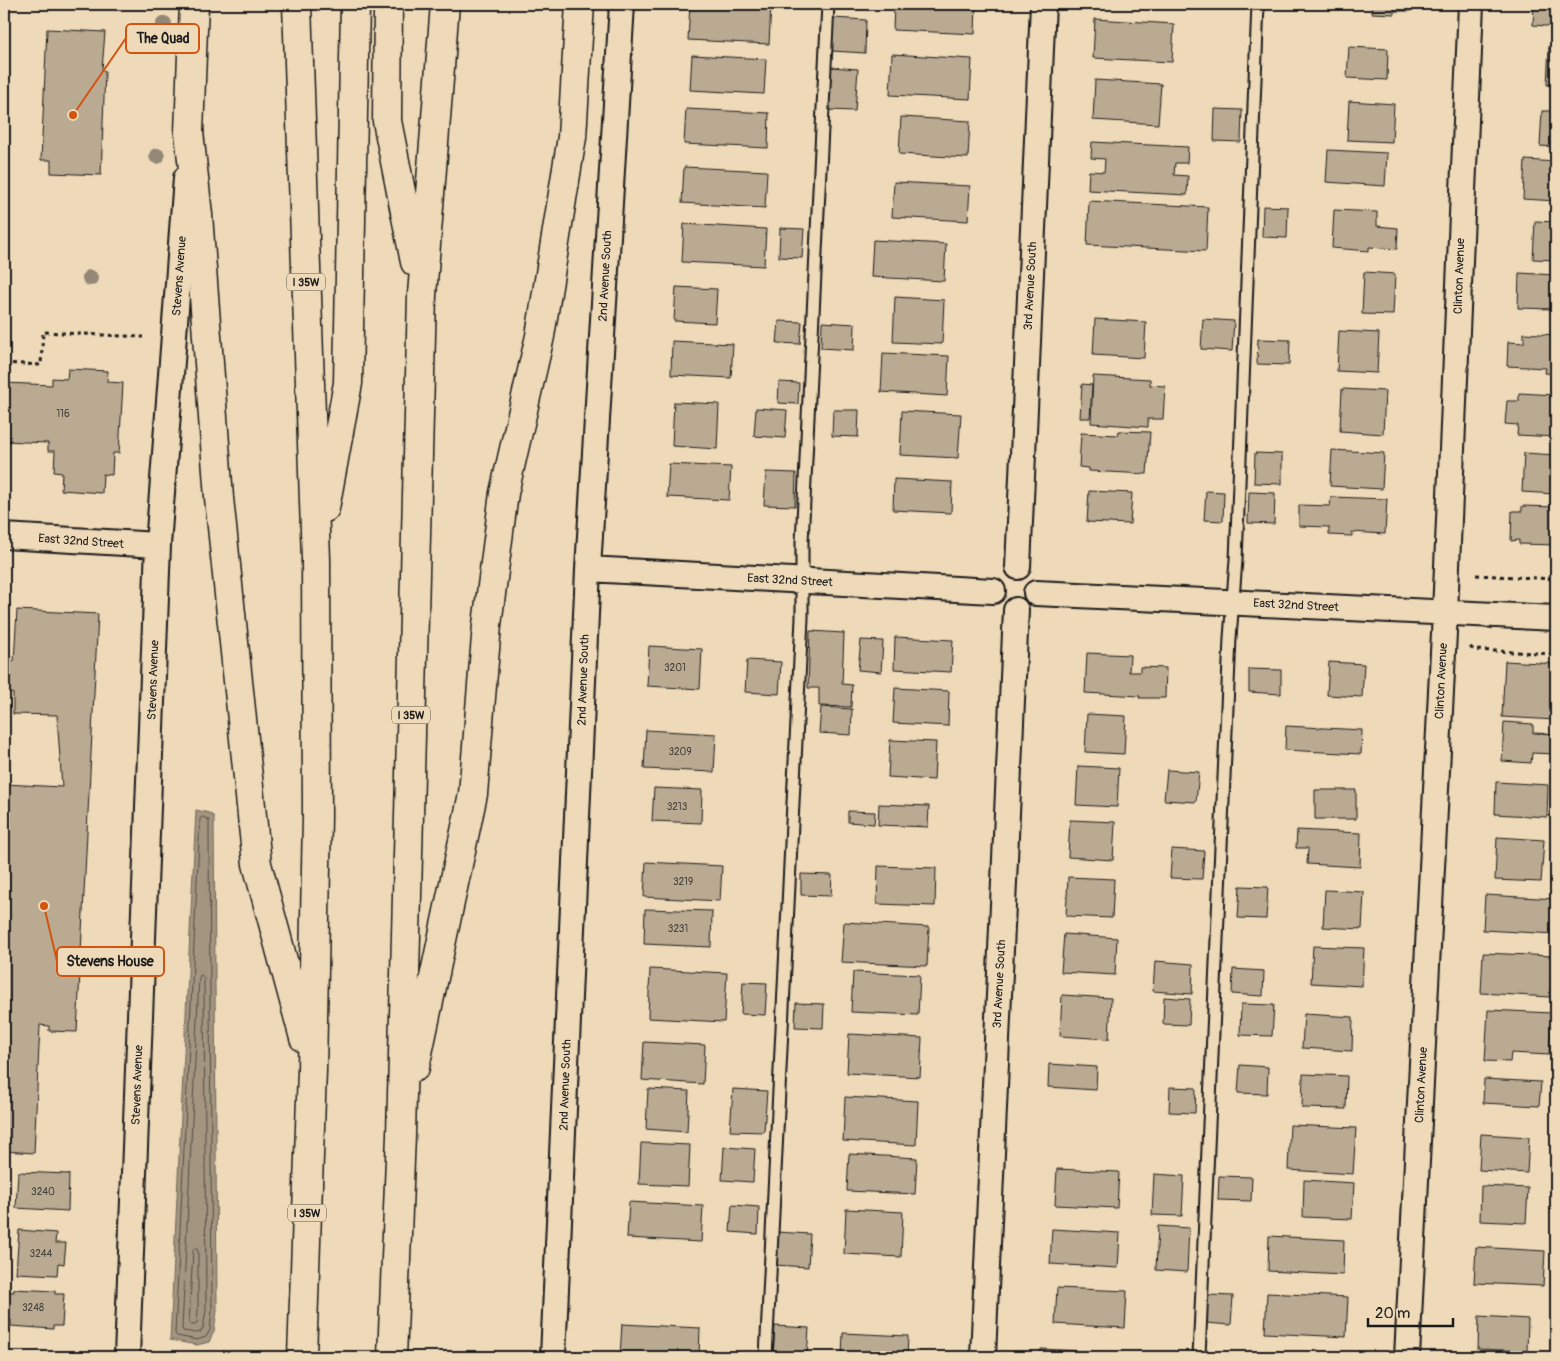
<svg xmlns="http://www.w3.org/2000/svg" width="1560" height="1361" font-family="Pangolin,sans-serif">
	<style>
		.water { fill: #a39580; stroke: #6d6558 }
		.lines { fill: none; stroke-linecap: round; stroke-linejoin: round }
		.shore { stroke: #524c44; stroke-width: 1 }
		.building { fill: #baaa92; stroke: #1c1c1c }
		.lane-casing { stroke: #1c1c1c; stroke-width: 15 }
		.street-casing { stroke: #1c1c1c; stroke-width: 28 }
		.primary-casing { stroke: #1c1c1c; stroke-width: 31 }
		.highway-casing { stroke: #1c1c1c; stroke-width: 31 }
		.path { stroke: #1c1c1c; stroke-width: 3; stroke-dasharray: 4 4; stroke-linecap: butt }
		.lane { stroke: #eed9b8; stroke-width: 11 }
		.street { stroke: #eed9b8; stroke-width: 24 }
		.primary { stroke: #eed9b8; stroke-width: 28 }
		.highway { stroke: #eed9b8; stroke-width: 28 }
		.tree { fill: #938774 }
		.labels { text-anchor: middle; stroke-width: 4; stroke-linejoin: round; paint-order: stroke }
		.number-label { font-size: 10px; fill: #44403a }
		.shield { fill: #eed9b8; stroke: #5b554b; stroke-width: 1 }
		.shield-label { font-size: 11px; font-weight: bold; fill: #1c1c1c }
		.street-label { font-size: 12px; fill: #1c1c1c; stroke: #eed9b8 }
		.leader { fill: none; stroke: #d4530e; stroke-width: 2 }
		.callout-dot { fill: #d4530e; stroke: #eed9b8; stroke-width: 2 }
		.callout { fill: #eed9b8; stroke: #d4530e; stroke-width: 2 }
		.callout-label { font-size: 14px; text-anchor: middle; font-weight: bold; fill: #1c1c1c }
	</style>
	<rect width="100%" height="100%" fill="#eed9b8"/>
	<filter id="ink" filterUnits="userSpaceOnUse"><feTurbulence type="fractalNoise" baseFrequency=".02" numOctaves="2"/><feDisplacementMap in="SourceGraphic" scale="10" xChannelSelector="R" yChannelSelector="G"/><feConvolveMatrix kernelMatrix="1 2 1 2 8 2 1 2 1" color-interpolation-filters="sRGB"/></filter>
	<g filter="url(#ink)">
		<!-- water -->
		<path class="water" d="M196,810L209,813L214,817L217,1311L214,1331L209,1342L197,1345L170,1340Z"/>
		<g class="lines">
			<!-- shore -->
			<path class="shore" d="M203,817L209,820V834L212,1311L210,1330L206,1337L197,1340L177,1336L175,1334L200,819Z
				M201,975L204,978L206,1310L203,1328L201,1332L196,1333L183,1331L182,1329L199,978Z
				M196,1248L198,1251V1310L197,1323L194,1325H191L189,1322L193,1251Z"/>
		</g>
		<!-- building -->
		<path class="building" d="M690,4H771L769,44L688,40Z
			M894,4H976L975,34L893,30Z
			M1372,4H1411L1410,11H1394V14L1372,13Z
			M1534,4H1556V27L1533,25Z
			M833,18L866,20L865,53L832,51Z
			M1095,19L1174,24L1172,62L1093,58Z
			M47,29L105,32L102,70L105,71L101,175L51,173V160H41Z
			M1549,46H1556V85H1547Z
			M1349,47L1388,49L1387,80L1347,78Z
			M892,54L972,59L970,99L890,95Z
			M692,55L766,59L764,94L690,90Z
			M830,67L858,69L855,111L828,110Z
			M1095,80L1161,84L1158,124L1093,120Z
			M1349,101L1394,104L1392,142L1347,140Z
			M686,109L769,113L768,148L684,144Z
			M1215,109L1242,110L1241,142L1214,141Z
			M1542,111H1556V147L1540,146Z
			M901,117L970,121L968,158L899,154Z
			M1092,142L1188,147L1187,163H1175L1174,175L1188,176L1187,195L1088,190L1089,171L1104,172L1105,159L1091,158Z
			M1328,150L1387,153L1385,186L1326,182Z
			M1525,160L1556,162V201L1523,199Z
			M684,167L767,171L765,208L682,203Z
			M894,182L970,186L968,221L892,217Z
			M1089,201L1208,207L1206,251L1087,245Z
			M1263,206L1288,207L1287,238L1262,237Z
			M1334,210L1377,212V226L1398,228L1397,249L1369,247V251L1332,248Z
			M1535,221L1556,222V260L1533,259Z
			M684,224L766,229L764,266L682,262Z
			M780,228L804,229L802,258L779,257Z
			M873,240L946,244L944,281L871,277Z
			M1364,272L1395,274L1393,315L1362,314Z
			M1519,273L1556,275V316H1554V309L1518,308Z
			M676,287L717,289L715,323L674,321Z
			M895,297L944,300L942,344L893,342Z
			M1095,319L1146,322L1144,358L1093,355Z
			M1203,319L1234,321L1232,351L1201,349Z
			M779,321L802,322L800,344L777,343Z
			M822,322L855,324L854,350L821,348Z
			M1339,331L1379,333L1377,373L1337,371Z
			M1524,333L1556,335V374L1545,373L1546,368L1507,366L1508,342L1524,343Z
			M1258,339L1290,340L1289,365L1257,364Z
			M672,341L733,344L731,378L671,375Z
			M883,353L949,356L947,396L881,392Z
			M68,369L108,371L107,382L123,383L119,453H113L112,475L103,474L102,493L61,490L62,473L54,472L55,451H48V443L4,441V383L52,385V378L67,379Z
			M1093,376L1150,379V385L1165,386L1163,419H1148V427L1091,423Z
			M779,382L799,383L798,404L778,403Z
			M1082,384L1092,385L1090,418H1080Z
			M1342,389L1385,391L1383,434L1340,431Z
			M1519,393L1556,395V437L1517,435L1518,425L1505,424L1507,401H1519Z
			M674,402L719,404L717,449L672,446Z
			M756,408L787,410L785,438L754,436Z
			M833,410H859L858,437L832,436Z
			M902,411L961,414L958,458L900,455Z
			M1119,431L1150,432L1147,474L1089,471V468L1079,467L1081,433L1118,435Z
			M1332,450L1384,453L1382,489L1330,486Z
			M1255,453L1282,454V484L1254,483Z
			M1524,453L1556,455V494L1522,492Z
			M669,464L731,467L729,500L667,497Z
			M766,472L796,473L795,506L764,505Z
			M894,479L952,482L951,513L893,510Z
			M1089,491L1132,493L1130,524L1087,522Z
			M1206,491L1224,492L1223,521L1204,520Z
			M1249,492L1275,493L1274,524L1248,523Z
			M1331,497L1387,499L1385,534L1352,532V536L1329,535V527L1299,526V505L1330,506Z
			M1522,506L1556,507V545L1519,544V540L1511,541L1512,511H1522Z
			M17,610L98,614L77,1032L49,1031V1026L40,1025L34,1153L4,1151V784L62,787L57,715L13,714V693H4V661H14Z
			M810,631L844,633L842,684L852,685L851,707L819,706V688H808Z
			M895,637L953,640L951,672L894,669Z
			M861,640L883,641L881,672L858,670Z
			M649,646L702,649L700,689L647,686Z
			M1087,653L1130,655L1129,672H1140V667L1166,668L1165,698H1139L1140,696L1085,693Z
			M747,660L781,662L779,694L745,692Z
			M1505,661L1556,664V720L1502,717Z
			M1329,662L1364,664L1362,697L1327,695Z
			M1249,669L1281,670V694L1249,692Z
			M895,688L949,691L948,726L893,723Z
			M821,707L852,709L851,735L819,733Z
			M1087,714L1126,716L1124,754L1085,752Z
			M1504,722L1533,724V733L1556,734L1555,754L1532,753L1531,763L1502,761Z
			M1286,726L1362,730L1361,754L1285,750Z
			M646,730L716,734L714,772L644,769Z
			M890,740L936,742L934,780L888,777Z
			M1078,766L1119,768L1117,807L1076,805Z
			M1167,770L1199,772L1196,802L1164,800Z
			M1496,782L1548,785L1547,817L1495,814Z
			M654,788L702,790L701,823L652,821Z
			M1315,790H1356V819H1315Z
			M879,804L929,806L928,827L878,825Z
			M848,811L875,812L874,824L848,822Z
			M1070,820L1115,822L1113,860L1068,857Z
			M1297,830L1361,833L1360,867L1307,864L1308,848H1296Z
			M1497,837L1544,840L1541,882L1495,880Z
			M1172,849L1204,851L1202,879L1170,878Z
			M646,862L722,866L720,901L644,897Z
			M878,866L936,868L935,906L877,904Z
			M801,874L832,875L831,896L801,895Z
			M1068,877L1114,879L1112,918L1066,916Z
			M1240,886L1268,887L1266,919L1238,918Z
			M1325,890L1364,892L1362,929L1323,927Z
			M1485,895L1556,899V934L1483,930Z
			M645,909L712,911L711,947L644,944Z
			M844,922L929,927L927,966L841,962Z
			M1064,934L1117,938L1115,975L1061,972Z
			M1313,946L1364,948L1362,986L1311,983Z
			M1483,953L1553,956L1550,997L1481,993Z
			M1155,961L1193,964L1192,994L1153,991Z
			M650,969L727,973L724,1022L648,1018Z
			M1233,969L1264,971L1263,996L1232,994Z
			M853,972L920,975L918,1015L851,1012Z
			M743,982L767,983L765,1015L741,1014Z
			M1062,995L1111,998L1109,1039L1060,1036Z
			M1164,997L1190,999L1189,1025L1163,1024Z
			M796,1003L824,1004L823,1028L795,1027Z
			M1241,1004L1274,1005L1272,1036L1240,1035Z
			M1488,1010L1552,1013L1549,1055L1511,1053L1510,1062L1485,1061Z
			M1304,1014L1353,1017L1352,1051L1302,1048Z
			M849,1034L922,1038L920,1077L847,1073Z
			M644,1042L705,1045L703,1084L642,1080Z
			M1049,1064L1097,1067L1096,1090L1048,1087Z
			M1240,1065L1268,1067L1267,1094L1238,1093Z
			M1303,1074L1347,1076L1346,1109L1302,1108Z
			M1484,1079L1541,1082L1539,1106L1483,1103Z
			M1170,1087L1196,1088L1195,1113L1169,1112Z
			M648,1089L689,1091L687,1132L646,1129Z
			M733,1089L767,1091L764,1132L730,1131Z
			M845,1097L918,1101L916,1145L843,1141Z
			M1290,1125L1356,1128L1353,1174L1288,1170Z
			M1481,1134L1529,1137L1527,1173L1479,1170Z
			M641,1143L690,1145L688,1186L639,1184Z
			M724,1147L755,1149L753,1182L722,1180Z
			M849,1154L917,1158L915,1194L847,1191Z
			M1057,1169L1119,1172L1117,1208L1055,1205Z
			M18,1172L69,1174L68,1211L16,1208Z
			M1154,1174L1184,1176L1182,1216L1152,1215Z
			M1219,1176L1252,1177L1251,1201L1218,1200Z
			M1304,1180L1354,1183L1352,1219L1303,1217Z
			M1481,1186L1528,1188L1526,1223L1480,1221Z
			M629,1202L703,1206L701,1242L627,1238Z
			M732,1205L759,1207L758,1234L730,1232Z
			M846,1209L903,1212L901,1257L844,1254Z
			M1158,1226L1189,1228L1187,1272L1156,1270Z
			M1052,1229L1120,1233L1118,1268L1050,1264Z
			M19,1230L56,1233L55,1243H66L64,1264L58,1263L57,1275L16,1273Z
			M776,1232L810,1234L808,1267L773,1265Z
			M1269,1236L1344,1240L1343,1275L1268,1271Z
			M1476,1247L1545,1251L1543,1286L1474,1283Z
			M1057,1288L1127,1291L1125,1328L1055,1324Z
			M14,1289L55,1291V1294H64L62,1326H53V1329L11,1326V1320L4,1319V1291L14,1292Z
			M1267,1293L1348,1297L1346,1337L1265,1333Z
			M1207,1295L1233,1296L1231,1325L1206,1323Z
			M1479,1316L1528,1319L1527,1351L1478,1349Z
			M622,1324L700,1328L699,1357L620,1356Z
			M775,1326L809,1328L807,1357H773Z
			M843,1333L908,1336L907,1357H842Z
			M1041,1349L1123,1353V1357H1040Z"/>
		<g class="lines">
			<defs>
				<path id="lane" d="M766,1357L802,618V542L828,4
					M1199,1357L1230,638L1236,560L1258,4"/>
				<path id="street" d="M4,536L158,545
					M1018,567L1043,4
					M588,569L993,591
					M1036,593L1556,618
					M127,1357L158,545L186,178
					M553,1357L588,569L622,4
					M983,1357L1016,610
					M1407,1357L1445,613L1471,4"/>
				<path id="primary" d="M189,132L194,4"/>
				<path id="highway" d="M297,4L316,560L317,817L312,1070L302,1357
					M388,4L387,121L415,262
					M189,132L198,215L219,498L257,864L304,1038
					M325,508L348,383L355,4
					M415,1067L473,794L487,625L504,493L540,336L572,137L580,4
					M392,1357L401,1135L422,295L445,4"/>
			</defs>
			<!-- lane casing -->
			<use href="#lane" class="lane-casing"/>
			<!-- street casing -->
			<use href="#street" class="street-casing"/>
			<!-- primary casing -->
			<use href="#primary" class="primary-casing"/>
			<!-- highway casing -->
			<use href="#highway" class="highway-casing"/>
			<!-- path -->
			<path class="path" d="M4,363L41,365L43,332L143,337
				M1476,575L1556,579
				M1470,647L1474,650L1556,654"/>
			<!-- lane -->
			<use href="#lane" class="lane"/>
			<!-- street -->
			<use href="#street" class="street"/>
			<!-- primary -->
			<use href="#primary" class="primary"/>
			<!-- highway -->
			<use href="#highway" class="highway"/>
		</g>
		<!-- trees -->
		<g class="tree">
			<circle cx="164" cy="24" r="8"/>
			<circle cx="157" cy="156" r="8"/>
			<circle cx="90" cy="278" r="8"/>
		</g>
	</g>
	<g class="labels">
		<!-- number labels -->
		<g class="number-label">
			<text x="63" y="417">116</text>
			<text x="675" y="671">3201</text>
			<text x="680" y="755">3209</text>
			<text x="677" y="810">3213</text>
			<text x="683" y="885">3219</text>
			<text x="678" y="932">3231</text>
			<text x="43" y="1195">3240</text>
			<text x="41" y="1257">3244</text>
			<text x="33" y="1311">3248</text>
		</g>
		<!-- shield labels -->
		<g class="shield">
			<rect x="287" y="273.5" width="38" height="17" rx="4"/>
			<rect x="392" y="706.5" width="38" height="17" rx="4"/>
			<rect x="288" y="1204.5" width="38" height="17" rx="4"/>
		</g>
		<g class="shield-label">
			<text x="306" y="286">I 35W</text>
			<text x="411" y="719">I 35W</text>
			<text x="307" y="1217">I 35W</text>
		</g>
		<!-- street labels -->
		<g class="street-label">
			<text transform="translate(179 276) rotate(-86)" y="4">Stevens Avenue</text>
			<text transform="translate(605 276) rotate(-87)" y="4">2nd Avenue South</text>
			<text transform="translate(1459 276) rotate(-88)" y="4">Clinton Avenue</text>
			<text transform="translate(1030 286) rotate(-87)" y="4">3rd Avenue South</text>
			<text transform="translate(81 541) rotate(4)" y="4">East 32nd Street</text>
			<text transform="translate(790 580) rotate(3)" y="4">East 32nd Street</text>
			<text transform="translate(1296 605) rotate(3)" y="4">East 32nd Street</text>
			<text transform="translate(153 680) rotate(-88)" y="4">Stevens Avenue</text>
			<text transform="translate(583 680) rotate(-88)" y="4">2nd Avenue South</text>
			<text transform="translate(1441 681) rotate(-87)" y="4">Clinton Avenue</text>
			<text transform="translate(999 984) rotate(-87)" y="4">3rd Avenue South</text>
			<text transform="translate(137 1085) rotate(-88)" y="4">Stevens Avenue</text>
			<text transform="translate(565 1085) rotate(-88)" y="4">2nd Avenue South</text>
			<text transform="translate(1421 1085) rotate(-87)" y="4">Clinton Avenue</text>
		</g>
	</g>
	<!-- callouts -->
	<path class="leader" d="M73 115L126 38M44 906L57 961"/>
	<g class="callout-dot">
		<circle cx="73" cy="115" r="5"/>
		<circle cx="44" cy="906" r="5"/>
	</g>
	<g class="callout">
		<rect x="126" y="24" width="73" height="29" rx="5"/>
		<rect x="57" y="947" width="107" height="29" rx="5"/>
	</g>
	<g class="callout-label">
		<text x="163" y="43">The Quad</text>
		<text x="110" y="966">Stevens House</text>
	</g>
	<!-- margin -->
	<rect width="1560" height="1361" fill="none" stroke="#eed9b8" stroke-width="20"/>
	<rect x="10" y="10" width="1540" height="1341" fill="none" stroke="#1c1c1c" stroke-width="2" filter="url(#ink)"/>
	<!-- scale -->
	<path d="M1368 1318v8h85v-8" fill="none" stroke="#1c1c1c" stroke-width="2.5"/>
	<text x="1375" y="1318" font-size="15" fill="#1c1c1c" stroke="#eed9b8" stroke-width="4" paint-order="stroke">20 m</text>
</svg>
